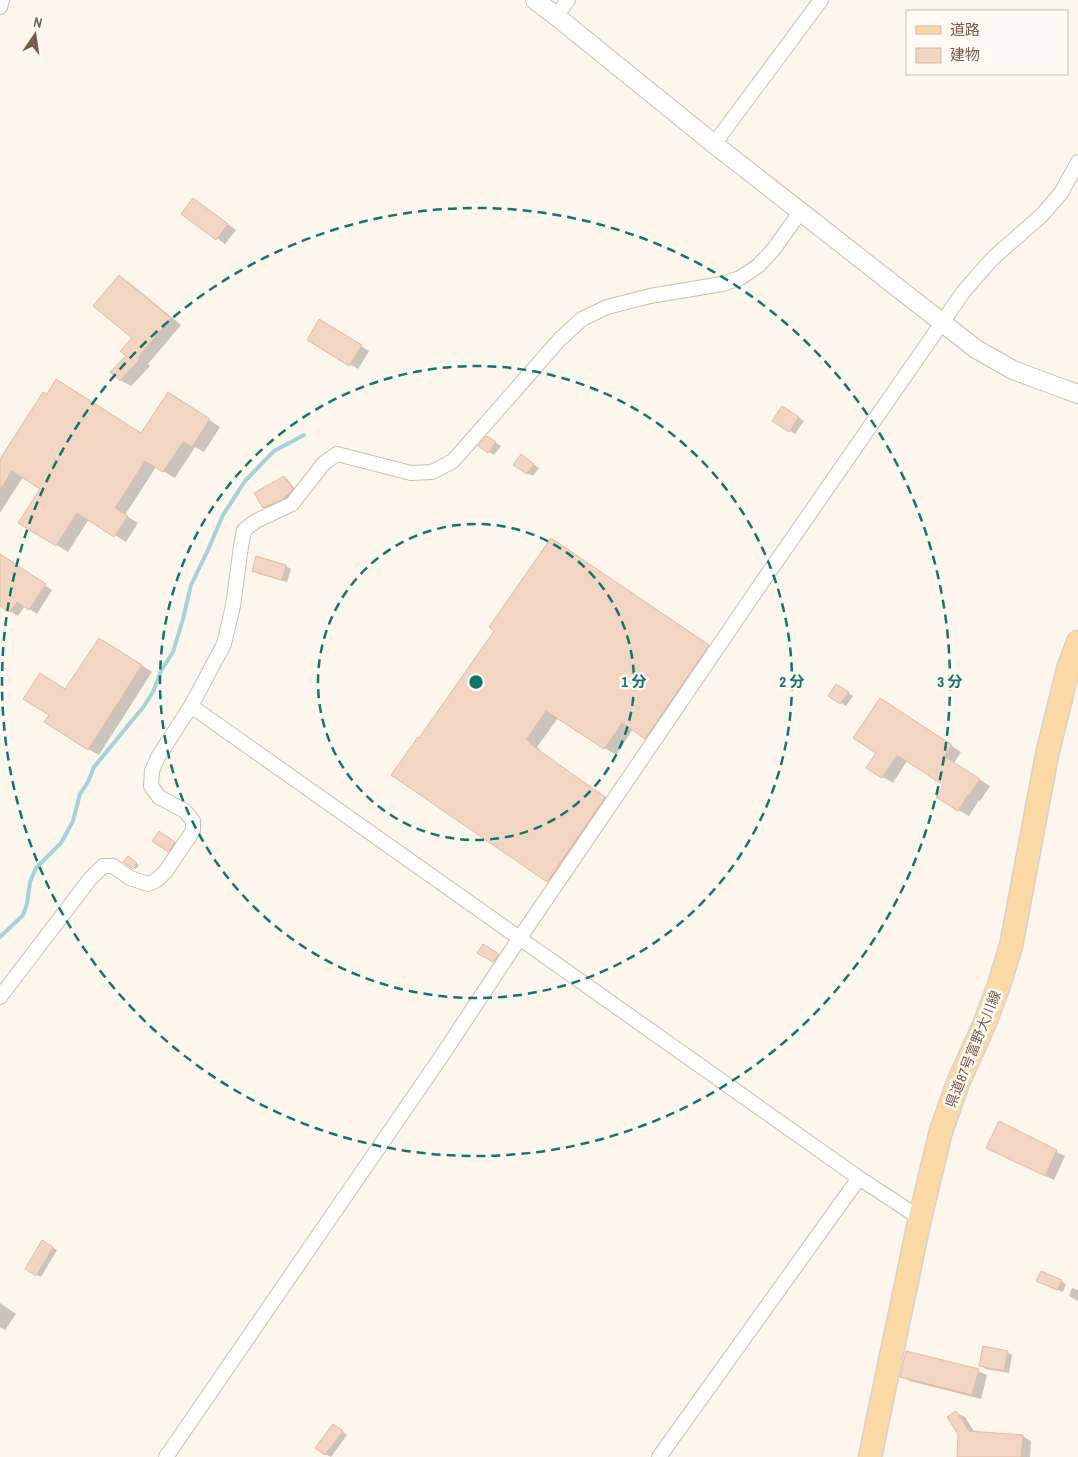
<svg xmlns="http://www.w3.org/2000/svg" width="1078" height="1457" font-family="'Archivo Narrow','Noto Sans JP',sans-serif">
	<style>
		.shadow { fill: #0003 }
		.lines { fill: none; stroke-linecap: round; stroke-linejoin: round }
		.stream { stroke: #a5d3da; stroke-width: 4 }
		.building { fill: #f3d5c3; stroke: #e6bba3 }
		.minor-casing { stroke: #d1beb0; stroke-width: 16 }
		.tertiary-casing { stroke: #d1beb0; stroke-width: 20 }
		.primary-casing { stroke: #dad1cd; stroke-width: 25 }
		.minor { stroke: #fff; stroke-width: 14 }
		.tertiary { stroke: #fff; stroke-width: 18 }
		.primary { stroke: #fbd9a5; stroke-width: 22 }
		.ring { fill: none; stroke: #0f766e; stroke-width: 2.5; stroke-dasharray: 9 6 }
		.labels { text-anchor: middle; stroke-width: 5; stroke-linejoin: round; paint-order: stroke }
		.street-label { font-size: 14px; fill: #7a5c4d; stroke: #fffaf3 }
		.centre { fill: #0f766e; stroke: #fffaf3; stroke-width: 2.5 }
		.ring-label { font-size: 15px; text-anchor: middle; font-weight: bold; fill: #0f766e; stroke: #fffaf3; stroke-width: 5; stroke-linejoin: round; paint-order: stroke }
	</style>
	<rect width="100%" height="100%" fill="#fdf6ec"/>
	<!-- shadow -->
	<path class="shadow" d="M201,205L236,230L225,244L183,214Z
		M119,277L130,283L181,325L148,364L150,366L131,386L120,380L134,338Z
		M320,321L369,351L358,369L308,339Z
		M179,400L220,427L204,452L195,447L175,478L156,467L125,515L138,523L126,542L89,519L68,552L20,522L41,488L23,477L0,513V461L142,435Z
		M788,410L804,421L795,434L774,420Z
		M492,440L501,446L494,455L480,446Z
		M526,459L539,468L533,476L527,473Z
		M284,477L288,480L297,492L293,496L268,510L264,507Z
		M552,539L719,653L657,744L633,729L616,755L558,718L537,747L544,755L616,804L559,888L393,774L419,739L496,630Z
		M0,554L52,590L37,614L25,606L18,616L0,605Z
		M286,566L291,569L287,582L259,574L253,571Z
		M110,645L152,672L99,755L88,749L66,691Z
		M837,685L853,696L846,706L830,696Z
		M890,705L961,752L954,763L990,786L980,801L979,800L969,816L958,810L945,785L907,761L893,783L883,777L878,752Z
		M165,835L180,846L174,854L154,841Z
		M130,859L139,865L136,869L124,862Z
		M483,946L503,958L499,964L479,953Z
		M999,1123L1065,1156L1054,1180L996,1152Z
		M42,1242L57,1250L41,1277L26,1269Z
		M1061,1281L1066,1284L1063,1292L1043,1284Z
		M1072,1288L1078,1290V1301L1069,1296Z
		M0,1303L16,1314L5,1330L0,1327Z
		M1007,1352L1012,1355L1009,1373L986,1369L981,1365Z
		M978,1371L987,1375L981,1399L910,1381L902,1376Z
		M956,1413L965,1417L975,1433L1022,1436L1031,1441L1030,1457H958L959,1434Z
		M339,1429L347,1435L331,1457L325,1454Z"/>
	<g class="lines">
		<!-- stream -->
		<path class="stream" d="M0,937L23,915L27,904L30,882L36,868L61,843L73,821L80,794L88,782L94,767L144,706L153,692L161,671L173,652L183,619L191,585L208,550L223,515L245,481L274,451L304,435"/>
	</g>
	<!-- building -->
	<path class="building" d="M193,198L228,224L216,240L181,214Z
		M119,275L171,318L138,358L140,359L120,381L110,372L126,356L120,351L132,338L93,306Z
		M319,319L362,345L349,366L307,340Z
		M56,379L141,433L168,392L210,419L192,447L183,442L163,472L145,461L115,508L128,516L114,537L77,513L56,546L18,523L40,489L12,471L0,490V459L43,392L47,394Z
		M782,406L799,417L789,432L772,421Z
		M487,436L496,442L488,453L478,446Z
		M521,454L534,464L527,474L513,465Z
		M284,476L293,489L283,499L263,508L254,493Z
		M551,538L709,645L645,739L622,723L604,749L546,711L527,739L533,746L605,797L547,882L391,775L418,737L419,738L494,631L489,627Z
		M0,554L46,584L29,610L17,602L9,612L0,606Z
		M256,556L286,565L282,580L252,571Z
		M99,638L142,665L88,750L44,722L49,715L23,699L40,673L65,689Z
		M836,684L849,692L840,704L828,696Z
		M880,698L952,745L944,756L980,779L969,796L968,795L958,811L936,797L943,785L897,755L882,778L866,768L876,753L853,738Z
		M159,831L175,842L168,852L152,841Z
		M128,856L137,863L133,869L123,862Z
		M483,944L499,954L493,962L477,953Z
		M999,1121L1057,1150L1045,1176L986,1148Z
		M42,1240L53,1247L36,1276L25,1269Z
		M1041,1271L1062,1280L1057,1290L1036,1281Z
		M983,1346L1008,1351L1004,1371L979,1366Z
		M906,1351L979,1369L972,1395L900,1377Z
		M956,1411L969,1431L1023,1435L1021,1457H957L958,1434L947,1417Z
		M333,1424L343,1431L325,1455L315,1448Z"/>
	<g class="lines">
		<defs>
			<path id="minor" d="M0,7L2,0
				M556,16L568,0
				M714,144L821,0
				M191,706L859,1178L920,1218
				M0,997L90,879L103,866H113L130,878L148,884L157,880L166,871L193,831V821L185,811L159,797L151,786L152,771L158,757L191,706L224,644L233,606L241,546L244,530L256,521L292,504L324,463L337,454L411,473L432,472L453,461L560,339L582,319L607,307L650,296L722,284L740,278L758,266L773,250L801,211
				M166,1457L441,1057L519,939L767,575L964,291L993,258L1042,215L1061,193L1078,162
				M659,1457L859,1178"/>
			<path id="tertiary" d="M535,0L556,16L714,144L976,349L1013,370L1056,386L1078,394"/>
			<path id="primary" d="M870,1457L920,1218L941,1131L958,1083L984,1025L998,988L1011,946L1047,755L1068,669L1078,642"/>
		</defs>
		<!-- minor casing -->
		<use href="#minor" class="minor-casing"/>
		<!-- tertiary casing -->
		<use href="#tertiary" class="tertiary-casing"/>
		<!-- primary casing -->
		<use href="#primary" class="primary-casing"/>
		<!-- minor -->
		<use href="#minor" class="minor"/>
		<!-- tertiary -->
		<use href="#tertiary" class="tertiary"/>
		<!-- primary -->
		<use href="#primary" class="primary"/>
	</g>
	<!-- distance rings -->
	<g class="ring">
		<circle cx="476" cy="682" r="158"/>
		<circle cx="476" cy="682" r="316"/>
		<circle cx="476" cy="682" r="474"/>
	</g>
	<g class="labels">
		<!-- street labels -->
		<g class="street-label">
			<text transform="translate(973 1049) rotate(-68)" y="5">県道87号富野大川線</text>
		</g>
	</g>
	<circle cx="476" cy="682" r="8" class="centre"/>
	<g class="ring-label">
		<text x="634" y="687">1 分</text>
		<text x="792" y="687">2 分</text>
		<text x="950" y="687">3 分</text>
	</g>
	<!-- legend -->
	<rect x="906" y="10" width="162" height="65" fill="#fffaf3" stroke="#cabbb1"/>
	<rect x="916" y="26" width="25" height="8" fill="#fbd9a5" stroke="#cabbb1"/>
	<text x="950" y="35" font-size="15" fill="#7a5c4d">道路</text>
	<rect x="916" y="48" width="25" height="15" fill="#f3d5c3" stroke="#cabbb1"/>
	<text x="950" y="60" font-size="15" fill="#7a5c4d">建物</text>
	<!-- north arrow -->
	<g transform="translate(35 35) rotate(13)" stroke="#fffaf3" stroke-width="4" paint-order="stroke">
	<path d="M0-4L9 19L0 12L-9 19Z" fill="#7a5c4d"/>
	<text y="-8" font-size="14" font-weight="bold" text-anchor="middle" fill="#7a5c4d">N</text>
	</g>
</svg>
